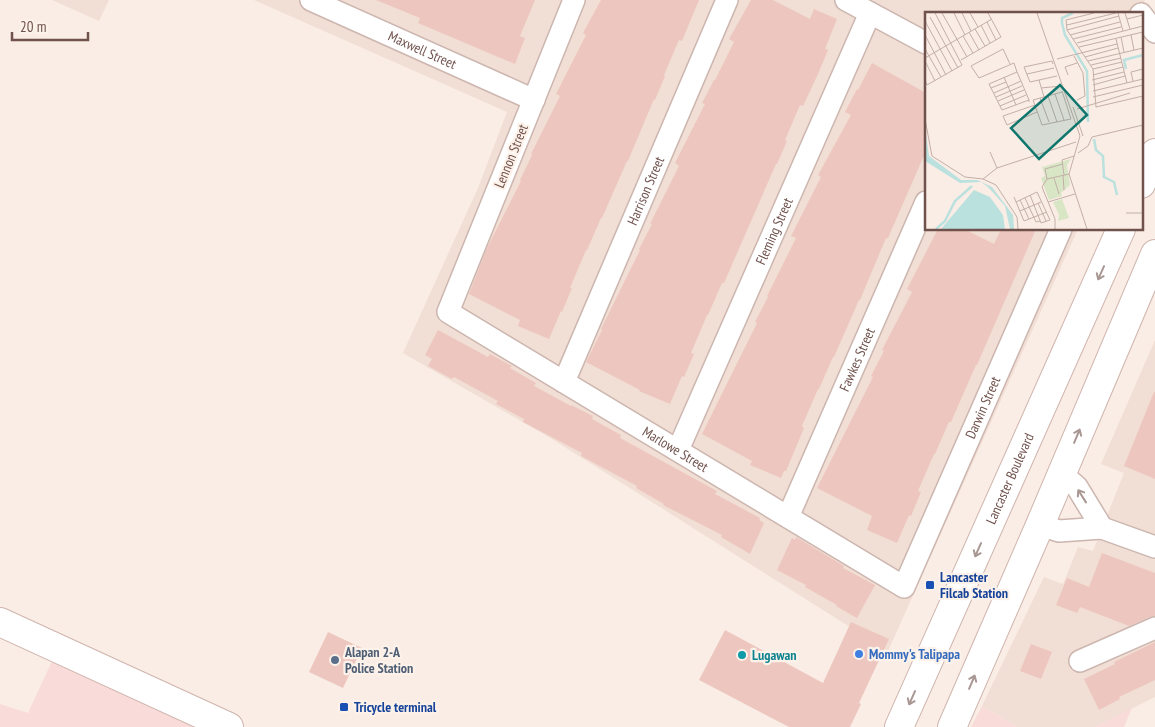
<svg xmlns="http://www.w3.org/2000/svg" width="1155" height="727" font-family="'PT Sans Narrow',sans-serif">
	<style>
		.residential { fill: #f1ded4 }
		.commercial { fill: #f9dcd9 }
		.building { fill: #edc7bf }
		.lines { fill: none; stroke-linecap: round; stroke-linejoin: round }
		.street-casing { stroke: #ccb6af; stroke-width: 24 }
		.secondary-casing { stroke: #cfb4ad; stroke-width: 30 }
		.street { stroke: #fff; stroke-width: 21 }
		.secondary { stroke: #fff; stroke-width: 28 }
		.oneway { stroke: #a99794 }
		.transit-dot { fill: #1a4fb4; stroke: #fdf2ea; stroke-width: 2 }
		.shop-dot { fill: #3f7fe0; stroke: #fdf2ea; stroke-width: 2 }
		.culture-dot { fill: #0f9aa8; stroke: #fdf2ea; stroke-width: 2 }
		.service-dot { fill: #5c6f8a; stroke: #fdf2ea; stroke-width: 2 }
		.labels { text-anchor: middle; stroke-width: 4.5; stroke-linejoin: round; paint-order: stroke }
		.street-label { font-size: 14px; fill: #70524d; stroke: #fdf2ea }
		.transit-label { font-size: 14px; font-weight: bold; fill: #164399; stroke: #fdf2ea; text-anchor: start }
		.service-label { font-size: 14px; font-weight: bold; fill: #4e5e75; stroke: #fdf2ea; text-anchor: start }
		.shop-label { font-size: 14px; font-weight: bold; fill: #366cbe; stroke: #fdf2ea; text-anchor: start }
		.culture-label { font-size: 14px; font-weight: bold; fill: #0d838f; stroke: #fdf2ea; text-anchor: start }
		.inset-river { fill: none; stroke: #bbe1df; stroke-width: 2.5 }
		.inset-road { fill: none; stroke: #c3afa8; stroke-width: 1 }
		.view { fill: #0f766e; fill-opacity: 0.15; stroke: #0f766e; stroke-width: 2.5 }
		.inset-edge { fill: none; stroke: #70524d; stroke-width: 2.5 }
	</style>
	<rect width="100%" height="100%" fill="#faede5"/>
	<!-- residential -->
	<path class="residential" d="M52,0H109L99,21Z
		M254,0H1145L1137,14H926V229H1078L888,651L552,439L403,353L478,188L507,112Z
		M1155,340V697L1095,727H1017L982,706L1044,577L1063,584L1078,547L1093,551L1124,473L1101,464Z"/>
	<!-- commercial -->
	<path class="commercial" d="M53,659L204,727H0V704L28,713Z
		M982,706L1017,727H971Z
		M1132,708L1124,727H1095Z"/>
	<!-- building -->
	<path class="building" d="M376,0H535L520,36L525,38L515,64L418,23L420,18Z
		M601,0H699L682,41L679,40L664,75L665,76L655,100L654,99L628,161H627L602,218H601L587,250H586L570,288H572L562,312L561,311L549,339L518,326L520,320L469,294L486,250L521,181L520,180L532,155L531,154L560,96L556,94L586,35L583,33Z
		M751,0H773L810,19L814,9L837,19L825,49L828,50L818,74L803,106L800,105L785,140L787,141L777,164H776L724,283H722L708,315H707L691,353L694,354L684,377L682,376L670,404L639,391L640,390L586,362L602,330L601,329L640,250L639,249L652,224H650L679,166L675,163L705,104L702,103L714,80H715L734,42L729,39Z
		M872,63L926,93V151L888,238H886L860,300H859L834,357H833L819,389H818L802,426L804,428L786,471H784L781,478L750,465L752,461L702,434L757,323L755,322L768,297L767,296L796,238L791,236L821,177L818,175L851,115L845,112L857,89L858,90Z
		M938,229H964L994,244L1001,229H1036L977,365H976L951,422H949L935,454H934L918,491L921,492L911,516L909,515L897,543L867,530L872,516L817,488L873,377L871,376L884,351L882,350L912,292L907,289Z
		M438,330L488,357L490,354L512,366L510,368L536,383L534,386L571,406V405L593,416L592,419L621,435L620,438L717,491L715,494L760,518L759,520L764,523L750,554L721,537L722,535L663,505L664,504L636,488L637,486L581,456L582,453L523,422L524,419L496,404L498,401L454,377L452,379L428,366L432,359L425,355Z
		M1154,392H1155V479L1124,466Z
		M796,537L844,566L843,568L875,585L857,618L836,606L837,605L805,587L806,585L777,570L792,538L795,540Z
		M1102,553L1155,573V616L1150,617L1129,626L1080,607L1077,613L1056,605L1067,578L1089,587Z
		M851,622L889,639L859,703L861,704L850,727H789L699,680L725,630L823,683Z
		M328,632L362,648L343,688L309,672Z
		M1155,642V680L1119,697L1120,699L1099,710L1084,679L1115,664L1114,662Z
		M1031,644L1052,652L1041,679L1020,671Z"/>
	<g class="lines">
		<defs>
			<g id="street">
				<path id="s1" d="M311,0L534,100"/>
				<path id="s2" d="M574,0L448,312L904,587L1061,229"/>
				<path d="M846,0L926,43"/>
				<path d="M1141,14L1155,32"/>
				<path id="s3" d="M564,382L727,0"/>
				<path id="s4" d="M678,450L870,13"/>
				<path id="s5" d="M788,517L926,202"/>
				<path d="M1040,525L1059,531L1102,528L1077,487L1061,473"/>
				<path d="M1102,528L1155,547"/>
				<path d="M1080,661L1155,628"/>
			</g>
			<g id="secondary">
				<path d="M1141,184L1155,153"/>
				<path d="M0,622L229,727"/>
				<path id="s6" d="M899,727L1121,229"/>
				<path d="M952,727L1040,525L1155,254"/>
			</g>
		</defs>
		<!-- street casing -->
		<use href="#street" class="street-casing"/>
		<!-- secondary casing -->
		<use href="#secondary" class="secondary-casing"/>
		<!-- street -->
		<use href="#street" class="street"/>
		<!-- secondary -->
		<use href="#secondary" class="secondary"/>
	</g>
	<!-- one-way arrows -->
	<defs><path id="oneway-shaft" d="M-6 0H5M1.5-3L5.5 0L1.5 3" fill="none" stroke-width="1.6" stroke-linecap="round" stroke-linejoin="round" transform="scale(1.25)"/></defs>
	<g class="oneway">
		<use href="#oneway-shaft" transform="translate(1101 273) rotate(114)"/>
		<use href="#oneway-shaft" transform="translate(1077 436) rotate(-67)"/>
		<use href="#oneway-shaft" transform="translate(1082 496) rotate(-122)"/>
		<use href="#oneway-shaft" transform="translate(978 550) rotate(114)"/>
		<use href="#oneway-shaft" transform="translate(972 682) rotate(-67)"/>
		<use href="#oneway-shaft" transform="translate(912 698) rotate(114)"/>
	</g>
	<!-- markers -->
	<g class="transit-dot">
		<rect x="925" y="580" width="10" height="10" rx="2.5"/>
		<rect x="339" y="702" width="10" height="10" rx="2.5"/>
	</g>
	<circle class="shop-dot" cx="859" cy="654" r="5"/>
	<circle class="culture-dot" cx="742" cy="655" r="5"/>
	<circle class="service-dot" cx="335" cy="660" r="5"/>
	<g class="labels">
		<!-- street labels -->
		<g class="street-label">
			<text dy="5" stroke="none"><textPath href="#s1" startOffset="122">Maxwell Street</textPath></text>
			<text transform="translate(511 156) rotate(-68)" y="5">Lennon Street</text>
			<text dy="5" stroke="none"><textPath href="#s3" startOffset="208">Harrison Street</textPath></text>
			<text dy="5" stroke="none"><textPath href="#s4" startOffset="239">Fleming Street</textPath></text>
			<text dy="5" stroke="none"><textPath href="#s5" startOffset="172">Fawkes Street</textPath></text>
			<text dy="5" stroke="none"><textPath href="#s2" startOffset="1065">Darwin Street</textPath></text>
			<text dy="5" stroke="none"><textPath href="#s2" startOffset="602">Marlowe Street</textPath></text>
			<text dy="5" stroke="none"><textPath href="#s6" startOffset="272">Lancaster Boulevard</textPath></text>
		</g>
		<!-- transit labels -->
		<g class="transit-label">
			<text x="940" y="582">Lancaster<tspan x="940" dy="16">Filcab Station</tspan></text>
			<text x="354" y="712">Tricycle terminal</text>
		</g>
		<!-- service labels -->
		<g class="service-label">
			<text x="345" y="657">Alapan 2-A<tspan x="345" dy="16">Police Station</tspan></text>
		</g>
		<!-- shop labels -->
		<g class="shop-label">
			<text x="869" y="659">Mommy's Talipapa</text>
		</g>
		<!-- culture labels -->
		<g class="culture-label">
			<text x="752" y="660">Lugawan</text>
		</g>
	</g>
	<!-- overview -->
	<g transform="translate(925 12)">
		<rect width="218" height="218" fill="#faede5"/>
		<path d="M146,147L142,153L145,173L136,181L137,184L124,188L116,166L120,164L117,155ZM137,187L144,206L133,209L134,203L128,190Z" fill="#d9e6c5"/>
		<path d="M0,116L4,144L36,168H52L67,175L88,203L89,217H85L80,194L63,175L56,170L35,171L0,149ZM49,178L65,185L78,203L80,217H16Z" fill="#bbe1df"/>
		<path class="inset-river" d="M148,1L137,6V11L140,23L162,59L163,110M201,57L199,48L218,43M169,127L171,138L178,144L179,165L189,170L192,183M11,217L20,209L30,189L47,174"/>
		<path class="inset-road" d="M17,1L42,45M29,1L40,23M37,1L46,19M45,1L53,15M112,1L155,124L144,162L162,217M169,1L141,8L142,18L168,57L171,95L218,84M193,1L198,19M200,1L205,17M5,5L33,56M202,7L218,3M0,9L27,59M62,10L71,28M56,13L65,31M142,13L191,1M50,17L60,34M142,18L194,4M44,20L54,38M0,23L21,63M145,23L195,10M206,23L209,38M38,24L48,41M196,25L199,40M148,27L196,15M191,27L202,71M152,31L218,14M154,35L218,20M0,37L16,65M149,44L158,61L160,84L152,88M160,45L193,36M0,46L67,7M132,47L192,32M36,48L76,25L63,1M0,49L10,69M163,49L218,36M85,52L78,37L46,54L54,66L89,51L92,60M128,52L127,49L99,55L105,70L132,64M166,53L196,46M168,57L197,50M102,62L129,56M143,63L140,55L152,51M168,63L198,55M79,65L91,93M0,68L2,73L37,53L10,1M114,68L119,85M167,68L199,60M208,69L206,60L218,57M168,73L200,64M66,76L81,70M116,76L137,74M137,79L146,107L117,113L108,88L137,80M168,79L218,67M69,81L96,69M130,82L139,108M123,84L132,110M71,85L97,74M168,85L218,73M115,86L124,110M104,88L77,98L64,72L92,60L96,69L104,88V90M73,89L99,78M110,93L78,104L82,113L112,100M75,94L101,83M148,95L158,124M152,97L205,81M0,107L7,144L40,165L58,167L71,173L92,205L93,217M65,140L72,156M153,141L163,134L167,125L218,113M138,163L139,178M139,163L137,148L149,144M129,166L134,182M58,167L72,156L151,130M122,167L120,157L138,152M89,185L99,209L122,200M100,186L111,210L115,209M95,188L104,207M91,190L112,180L125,208L116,211L105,183M123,190L150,182M113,191L121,209M95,199L116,190M201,201H218M130,217V207L117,175L122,167L144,162"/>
		<path class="view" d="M135,73L162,103L114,147L86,116Z"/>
		<rect width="218" height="218" class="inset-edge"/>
	</g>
	<!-- scale -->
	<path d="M12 32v8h76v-8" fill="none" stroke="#70524d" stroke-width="2.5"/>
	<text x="20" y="32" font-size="15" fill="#70524d" stroke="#fdf2ea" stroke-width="4" paint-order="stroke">20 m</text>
</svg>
